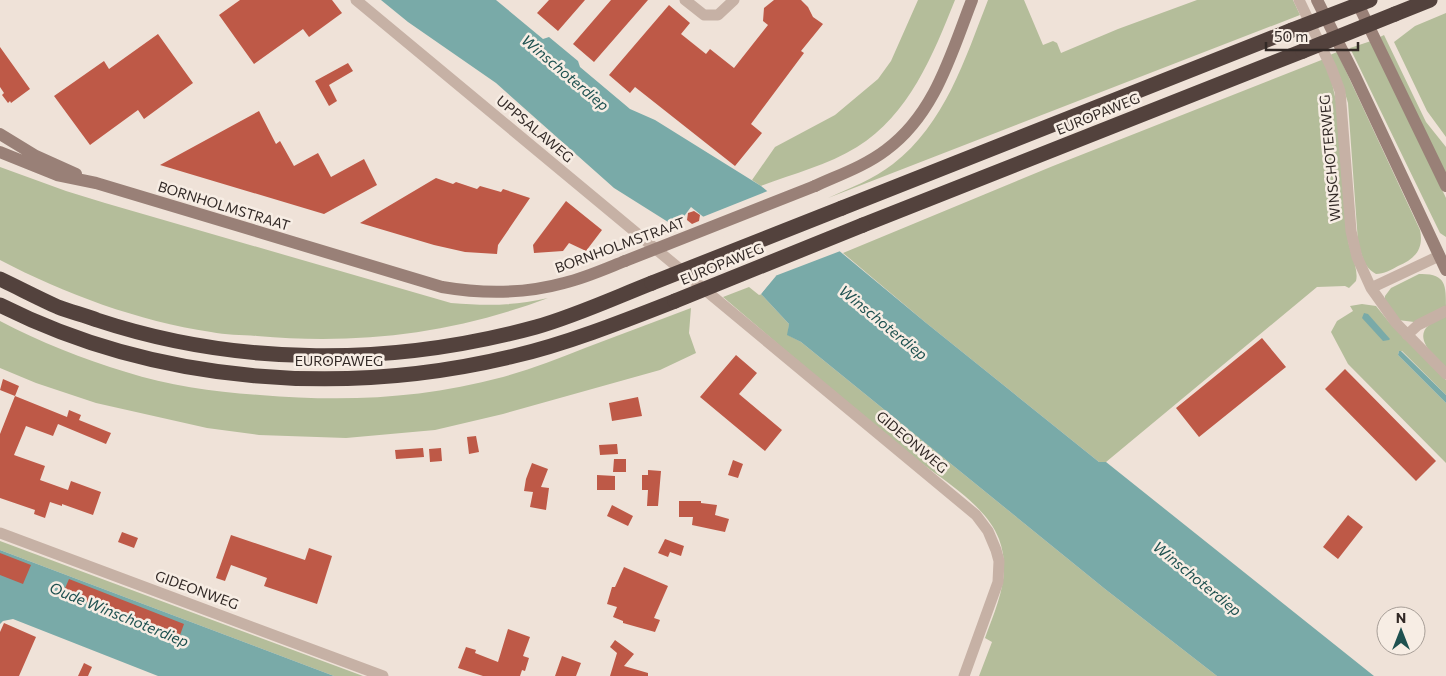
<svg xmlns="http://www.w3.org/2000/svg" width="1446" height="676" font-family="Commissioner,sans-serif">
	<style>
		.green { fill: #b4bd9a }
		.water { fill: #79aaa8 }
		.pier { fill: #efe2d8 }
		.building { fill: #be5947 }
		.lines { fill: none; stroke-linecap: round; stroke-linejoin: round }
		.street { stroke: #c6b1a5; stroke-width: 11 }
		.secondary { stroke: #998077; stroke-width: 12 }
		.highway { stroke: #53423d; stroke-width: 15 }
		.secondary-bridge { stroke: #998077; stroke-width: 12 }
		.highway-bridge { stroke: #53423d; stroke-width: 15 }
		.labels { text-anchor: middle; stroke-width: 5; stroke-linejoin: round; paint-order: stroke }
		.street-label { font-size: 14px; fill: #322926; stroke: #f7ede4 }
		.water-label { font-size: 15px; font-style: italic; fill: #1e5150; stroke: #f7ede4 }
	</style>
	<rect width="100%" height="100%" fill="#efe2d8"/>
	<!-- green -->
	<path class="green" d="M918,0H955C933,55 909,115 857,147C828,165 792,174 761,186L752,180L775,147L835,115L878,79L891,61Z
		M988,0H1024L1043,45L1053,41L1057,43L1061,53L1118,29L1197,0H1293L1300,15L828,198C850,188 874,179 893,164C945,124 965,59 988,0Z
		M1446,13V137L1427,111L1394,42L1415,26Z
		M1384,35L1426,122L1446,147V175L1380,37Z
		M1371,41L1446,198V237L1440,233L1350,48Z
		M1337,52L1420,230C1424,249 1415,259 1398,266C1391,270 1384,274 1376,274C1363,267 1362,255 1358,242L1348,103L1340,77L1330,55Z
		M1324,59L1332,83L1336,101L1348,240C1350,252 1359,270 1356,281L1349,288L1345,286L1317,287L1106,462H1099L925,322L843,253L1053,166Z
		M0,167L66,191L105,203L451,303C488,306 511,306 548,298C452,334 358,345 257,336C242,335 226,335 211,332C138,321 65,294 0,260Z
		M1419,274C1446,273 1446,285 1446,307L1414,322L1398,320L1385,302V296L1391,288Z
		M749,287L759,295L761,294L789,324L788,335L801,342L1105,589L1217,676H979L992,642L985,638C997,605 1012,574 999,539C984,500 928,471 897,445C838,397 781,346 723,297Z
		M1362,304L1376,306L1389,322L1446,380V395L1402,351H1399L1398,355L1446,403V463L1348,364L1331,332L1337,321L1353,311L1350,306Z
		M691,308L689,333L696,353L660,370L503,414L435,430L346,438L259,435L207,428L96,403L36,383L0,368V321C40,342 83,359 126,372C169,386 215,392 260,395C345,402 420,399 503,377C531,369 558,359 585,348C620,335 656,321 691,308Z
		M1446,315V368C1437,359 1412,339 1429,325C1434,321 1440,318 1446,315Z
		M0,541L363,676H334L0,550Z"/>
	<!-- water -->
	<path class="water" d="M381,0H496L543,39L549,37L578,61L580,67L630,109L655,120L761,186L925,322L1099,462H1106L1374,676H1217L1105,589L801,342L787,335L789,324L761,294L776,276L775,274L691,207L676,227L614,188L496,83L408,22Z
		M1364,313L1368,314L1390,339L1389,340L1383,341L1362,318Z
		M1399,351H1401L1446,395V403L1398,355Z
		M0,550L334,676H158L13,619L3,621L0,624Z"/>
	<!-- pier -->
	<path class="pier" d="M770,190L843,250L775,276L760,295L759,292L773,276L700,218Z"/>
	<!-- building -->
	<path class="building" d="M240,0H332L342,13L309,37L303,29L254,64L219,15Z
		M549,0H585L558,31L537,13Z
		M611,0H648L594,62L573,44Z
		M774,0H801L808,7L813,17L823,24L801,51L804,53L751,124L762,133L735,166L635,87L630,93L609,75L669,5L690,23L681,34L706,54L710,49L734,68L768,25L763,21L764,8Z
		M158,34L193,83L144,119L138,110L90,145L54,96L104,61L109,69Z
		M0,47L30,89L11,103L10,101L8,103L2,95L4,93L0,87Z
		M348,63L353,71L329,85L337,101L329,106L315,81Z
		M259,111L276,144L280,141L294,166L318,153L331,177L364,159L377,185L324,214L160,165Z
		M436,178L453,184L456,182L477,189L480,186L501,192L503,189L530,198L498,245L497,254L465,252L434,245L360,223Z
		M566,201L602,230L586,251L569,243L563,251L534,253L533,245Z
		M694,211L700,215L699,221L692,224L687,220L688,213Z
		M1262,338L1286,367L1199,437L1176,408Z
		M736,355L757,373L739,394L782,430L765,451L700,397Z
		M1345,369L1436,461L1416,481L1325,389Z
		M3,379L19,386L15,396L0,390Z
		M15,396L67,417L69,410L81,415L79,420L111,433L106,444L58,424L53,436L26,426L14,455L45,466L40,480L68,490L71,481L101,492L93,515L62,504V506L50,502L45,518L34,514L35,510L0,498V434Z
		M638,397L642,416L612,421L609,403Z
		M476,436L479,452L469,454L467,437Z
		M617,444L618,454L600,455L599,445Z
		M423,448L424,457L396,459L395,450Z
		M441,448L442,461L430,462L429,449Z
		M614,459H626V472H613Z
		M733,460L743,464L738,478L728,475Z
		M532,463L548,469L541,487L549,488L546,510L530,507L533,492L524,491L526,479Z
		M648,470L661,471L658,506H647L648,490H642V475H648Z
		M597,475L615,476V490H597Z
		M679,501H701V503L717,505L715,515L729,519L725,532L692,525L693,517H679Z
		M612,505L633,516L628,526L607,516Z
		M1348,515L1363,527L1338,559L1323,547Z
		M122,532L138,538L134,548L118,542Z
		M231,535L305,560L309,548L332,556L317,604L264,586L267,578L231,565L225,581L216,578Z
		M665,539L684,546L681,556L670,552L668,557L658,553Z
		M0,553L31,565L23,584L0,575Z
		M624,567L668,586L654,618L660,620L655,632L623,623V621L613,617L617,607L607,604L612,587H615Z
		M69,579L184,624L179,638L63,593Z
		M4,623L36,637L19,676H0V632Z
		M508,629L530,637L523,656L529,658L525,671L522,670L520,676H483L458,668L466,647L476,650L475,653L498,662Z
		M615,640L634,654L624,666L648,673V676H610L617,653L610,647Z
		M562,656L581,663L576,676H555Z
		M84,663L92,667L88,676H78Z"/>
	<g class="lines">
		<!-- street -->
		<path class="street" d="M356,0L976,515L988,531L996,550L999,561L998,582L964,676
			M685,0L704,15H718L734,0
			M1299,0L1331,67L1340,91L1351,231L1357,257L1371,288
			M1439,256L1371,288L1396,323L1446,374
			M1407,335L1418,325L1446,311
			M0,533L383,676"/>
		<!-- secondary -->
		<path class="secondary" d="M1317,0L1355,76L1446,270
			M1356,0L1446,186
			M0,134L36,156L76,174
			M0,152L57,175L96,183L442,287C483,294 524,294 564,283C585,278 605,269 625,261
			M815,186C839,175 865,166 886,150C935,114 951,54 972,0"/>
		<!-- highway -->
		<path class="highway" d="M1395,14L1430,0
			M842,208L1292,30
			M863,225L1303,51
			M0,279C19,288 38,298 58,307C71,312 84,315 97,320C239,367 393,366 536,327C575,316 614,298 652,283
			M0,305C157,384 344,397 514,356C566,344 624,321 675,301"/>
		<!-- secondary-bridge -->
		<path class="secondary-bridge" d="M625,261L815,186"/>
		<!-- highway-bridge -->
		<path class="highway-bridge" d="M1292,30L1370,0
			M1303,51L1395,14
			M652,283L842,208
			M675,301L863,225"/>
	</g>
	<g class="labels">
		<!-- street labels -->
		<g class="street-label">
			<text transform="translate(1098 114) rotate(-22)" y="5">EUROPAWEG</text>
			<text transform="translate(535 129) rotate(40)" y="5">UPPSALAWEG</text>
			<text transform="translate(1330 158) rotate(-95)" y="5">WINSCHOTERWEG</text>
			<text transform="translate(224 206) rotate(17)" y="5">BORNHOLMSTRAAT</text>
			<text transform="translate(620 245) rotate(-20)" y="5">BORNHOLMSTRAAT</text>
			<text transform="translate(722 264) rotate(-22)" y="5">EUROPAWEG</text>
			<text x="339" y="366">EUROPAWEG</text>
			<text transform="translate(912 442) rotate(40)" y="5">GIDEONWEG</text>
			<text transform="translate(197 590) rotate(20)" y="5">GIDEONWEG</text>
		</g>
		<!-- water labels -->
		<g class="water-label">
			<text transform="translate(565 73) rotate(40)" y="5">Winschoterdiep</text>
			<text transform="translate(883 323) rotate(39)" y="5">Winschoterdiep</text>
			<text transform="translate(1197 579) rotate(39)" y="5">Winschoterdiep</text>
			<text transform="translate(119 615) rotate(22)" y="5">Oude Winschoterdiep</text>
		</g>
	</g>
	<!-- north arrow -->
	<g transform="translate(1401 631)"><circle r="24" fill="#f7ede4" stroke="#a89f98"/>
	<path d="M0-4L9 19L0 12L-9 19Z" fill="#1e5150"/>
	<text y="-8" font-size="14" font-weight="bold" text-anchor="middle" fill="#322926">N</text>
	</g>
	<!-- scale -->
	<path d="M1266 42v8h92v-8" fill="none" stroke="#322926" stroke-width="2.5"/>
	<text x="1274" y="42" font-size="15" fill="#322926" stroke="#f7ede4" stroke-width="4" paint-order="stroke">50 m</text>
</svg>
